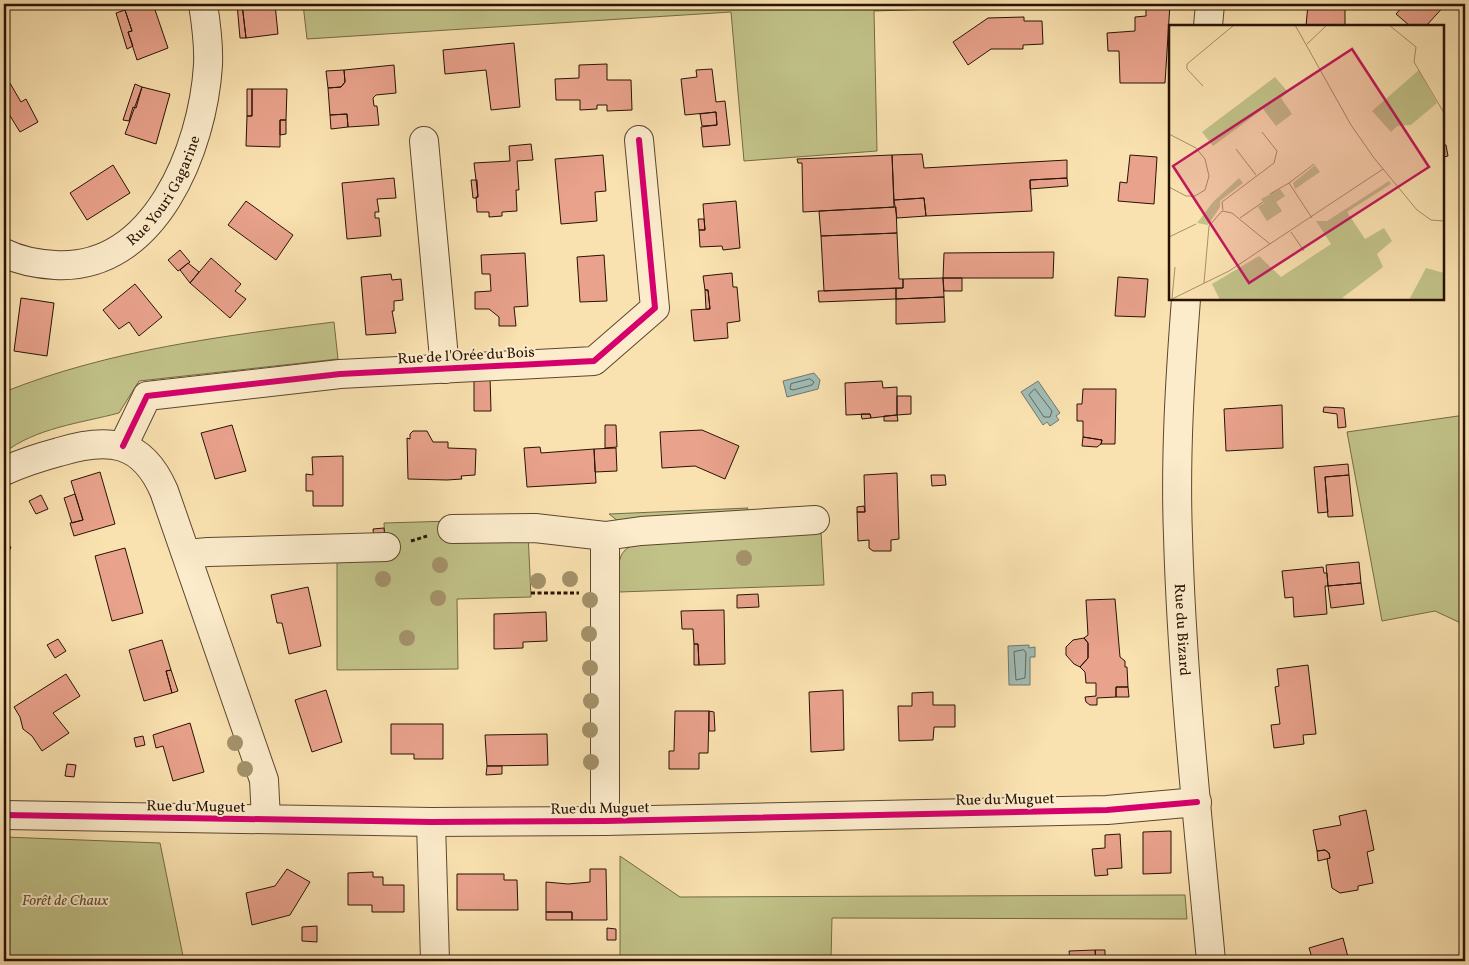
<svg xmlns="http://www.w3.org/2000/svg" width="1469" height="965" font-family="Vollkorn,serif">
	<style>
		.green { fill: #c1c288; stroke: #746a46 }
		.water { fill: #a1bcb5; stroke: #71786e }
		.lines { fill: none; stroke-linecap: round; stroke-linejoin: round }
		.shore { stroke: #64685c; stroke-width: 1 }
		.building { fill: #e9a28c; stroke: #281303 }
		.minor-casing { stroke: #5c472e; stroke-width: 30 }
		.path { stroke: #281303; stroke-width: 3; stroke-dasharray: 4 2.5; stroke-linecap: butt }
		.minor { stroke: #fceccc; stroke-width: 28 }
		.cycleway-casing { stroke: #fceccc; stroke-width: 9 }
		.cycleway { stroke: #d6006c; stroke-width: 6 }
		.tree { fill: #a4926b }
		.labels { text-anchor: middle; stroke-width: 4; stroke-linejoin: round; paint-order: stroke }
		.street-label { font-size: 15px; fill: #281303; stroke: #fceccc }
		.park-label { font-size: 15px; font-style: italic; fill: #5e5032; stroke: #fceccc }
		.inset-road { fill: none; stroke: #a68f6b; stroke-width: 1 }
		.view { fill: #c2185b; fill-opacity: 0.15; stroke: #c2185b; stroke-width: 2.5 }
		.inset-edge { fill: none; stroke: #281303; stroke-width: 2.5 }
	</style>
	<rect width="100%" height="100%" fill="#fae2b0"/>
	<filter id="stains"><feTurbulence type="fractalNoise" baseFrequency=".004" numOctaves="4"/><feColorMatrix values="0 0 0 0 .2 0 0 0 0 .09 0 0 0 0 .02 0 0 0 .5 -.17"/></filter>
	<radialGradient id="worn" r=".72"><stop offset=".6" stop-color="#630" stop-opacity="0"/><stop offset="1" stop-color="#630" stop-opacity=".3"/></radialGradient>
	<!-- green -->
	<path class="green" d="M303,4H937V9L874,11L877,151L744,161L731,12L307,39Z
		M334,322L338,359L139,381L119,413C81,423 35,428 4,453V392C109,350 222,336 334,322Z
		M1465,415V625L1435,611L1382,621L1347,432Z
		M748,508L744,515L623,525L609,514Z
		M452,521L528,533L531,597L457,599L458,669L337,670V560L385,539L384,523Z
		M821,532L824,585L619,592C618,552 616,548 656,538Z
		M4,837L160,843L184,961H4Z
		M620,856L680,897L1185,895L1187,919L832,918L831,961H620Z"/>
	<!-- water -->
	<path class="water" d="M814,373L820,380L818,389L787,397L783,381Z
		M1038,381L1060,413L1056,416L1059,420L1050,426L1047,422L1043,425L1021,392Z
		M1029,645V648L1035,647V657H1030V685H1009L1008,646Z"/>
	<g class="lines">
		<!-- shore -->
		<path class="shore" d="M810,379L814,382L812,385L793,390L790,389L791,384Z
			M1035,389L1052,411L1050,417H1044L1029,395Z
			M1024,650L1026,653L1025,678L1016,680L1014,652Z"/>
	</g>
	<!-- building -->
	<path class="building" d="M144,4H153L168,48L137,60L128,32L132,31L125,10Z
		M237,4H242L246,38H240Z
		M242,4H275L278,34L246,38Z
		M1146,4H1170L1165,83H1120L1119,51H1108L1107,33L1135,31V17L1146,16Z
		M1308,4H1345V26H1306Z
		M1405,4H1446L1426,26H1410L1396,14Z
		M125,10L132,31L128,32L133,46L127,49L116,13Z
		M1024,17V21H1042L1043,44L1023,45V49H991L968,65L953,42L988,18Z
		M514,43L520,107L491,110L486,70L445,74L443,50Z
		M607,64V80H631L632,110L607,111V105H597V109L580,110V100H556L555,79L579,78V65Z
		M394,65L396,93L376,95L373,98L374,106H377L379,125L348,127L347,114L330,115L328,88L341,87L345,82L344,70Z
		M712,69L716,102L725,101L730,145L703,147L701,127L717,125L716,112L685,115L681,79L697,77L696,70Z
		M344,70L345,82L341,87L328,88L326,71Z
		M4,73L21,102L26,99L38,122L20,132L7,111L4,113Z
		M135,84L142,87L136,108L133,107L129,121L123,120Z
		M142,87L170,94L156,144L125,134Z
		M247,89H252V116H247Z
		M252,89H287L286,120H280V147L246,146L247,116H252Z
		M716,112L717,125L702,126L700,114Z
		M347,114L348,127L331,129L330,115Z
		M280,120H286V134L280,135Z
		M531,144L533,160L517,161L519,190H516L517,211L502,212V216L489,217V212H477L476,197H478L474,163L510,161L509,146Z
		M1443,145H1446L1448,156L1443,157Z
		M922,154L924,168L1067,160V178L1030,180L1032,211L926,216L924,198L894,200L892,155Z
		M603,155L606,191L595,192L597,221L561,224L555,159Z
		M892,155L894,207L803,212L802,163H798L797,159Z
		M1130,155L1157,157L1154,204L1118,201L1120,182L1127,183Z
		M113,165L130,193L87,220L70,193Z
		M394,178L396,198L377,199L379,212H375V218H379L381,236L347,239L342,183Z
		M1067,178L1068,186L1030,189V180Z
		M471,180H477L478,197L476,198H473Z
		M924,198L926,216L897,218L894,200Z
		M246,201L293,235L276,260L228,225Z
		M736,201L740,248L723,250L722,246L700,247L699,230H705L703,204Z
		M896,207L897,233L821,236L819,211Z
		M698,219H704L705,230H699Z
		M897,233L899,279H903V288L824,291L821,236Z
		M180,250L190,262L178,271L168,260Z
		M1054,252L1053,278H943L944,253Z
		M525,253L528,306L514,307L516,326H499V317L489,309H475V292L491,291L490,274H482L481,255Z
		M604,255L607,301L580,302L577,257Z
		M211,258L241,284L235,291L246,299L230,318L190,283Z
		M188,263L199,272L190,283L180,270Z
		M732,273L733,287H737L740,321L727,323L728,338L694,341L691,310L710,309L708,290H705L703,276Z
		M391,274L392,280L401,279L403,300L394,301V311H392L396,333L366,335L361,277Z
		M1118,277L1148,279L1145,317L1115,316Z
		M943,278L944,297L896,299V288H903V279Z
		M943,278H962V291H944Z
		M135,284L162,317L139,336L129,322L119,329L103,310Z
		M896,288V299L819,302L818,291Z
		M705,290H708L710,309H706Z
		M944,297L945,322L896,324V299Z
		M21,298L54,303L47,356L14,351Z
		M474,376H490L491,411H474Z
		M882,381L883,388L897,387V415L871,418L870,414L846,415L845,383Z
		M1083,389H1116L1115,444H1101L1102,440L1083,437V421H1077V404H1082Z
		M897,396H911V414L897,415Z
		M1282,405L1283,448L1226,451L1224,409Z
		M1324,407L1344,408L1346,427L1338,428L1337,414L1323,412Z
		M861,414H870L871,418L862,419Z
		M897,415L898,421H884V416Z
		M232,425L246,471L215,479L201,433Z
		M605,425H616L617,447L605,448Z
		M702,430L739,446L725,479L695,466L662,468L660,432Z
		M413,431H427L433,442H448V448L476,449L475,475L461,476L462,479L447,480L408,479L407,438L410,439V434Z
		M1083,437L1102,440L1101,444L1097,447L1082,446Z
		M540,447L541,453L594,449L596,483L527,487L524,448Z
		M616,448L617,471L595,472L594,449Z
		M343,456V506H313V491H306V474L313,475L312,457Z
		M1348,464L1349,475L1325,477L1328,512L1318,513L1314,467Z
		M100,472L115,524L74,536L70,523L83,520L71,481Z
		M897,473L899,539L891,540V551H873L869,548V540L858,541L857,512H865L864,475Z
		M931,475H945L946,485L932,486Z
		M1349,475L1353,516L1328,517L1325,477Z
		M75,494L83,520L72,523L64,498Z
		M41,495L48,509L36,514L29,501Z
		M864,506L865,512H857V507Z
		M384,528L385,539H374L373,529Z
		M4,544L11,547L4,562Z
		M125,548L143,613L112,621L95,556Z
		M1359,562L1361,583L1328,586L1326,565Z
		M1323,567L1324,573H1327L1328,586H1325L1327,614L1294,617L1293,597L1285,598L1282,571Z
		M1361,583L1364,604L1331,608L1328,586Z
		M308,587L321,646L289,654L282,623H277L271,595Z
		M758,594L759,607L737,608V595Z
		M1115,599L1120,657L1125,661V667H1127L1128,687H1116V697L1097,698V705H1090L1086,702L1085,697L1096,696V683H1086L1085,672L1080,667L1088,658V643L1084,638L1088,635L1086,600Z
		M724,610L725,664L699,665L698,644H694L693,629H682L681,611Z
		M546,612L547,641L523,642V648L494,649V614Z
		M1084,638L1088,643V658L1080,667L1074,664L1066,655V647L1073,640Z
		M58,639L66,651L55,658L47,645Z
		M162,640L171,670L166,671L172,693L144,701L129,650Z
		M694,644H698L699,665H694Z
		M1308,665L1316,734L1303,735L1304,744L1274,748L1271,725L1280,724L1275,687L1279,686L1277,669Z
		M171,670L178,691L172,693L166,671Z
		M66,674L80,696L53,713L69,733L42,751L32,736L23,729L20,717L14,707Z
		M1116,687H1128L1129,697H1116Z
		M326,690L342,742L312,752L295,700Z
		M843,690L844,750L811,752L809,692Z
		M933,692V705H955V727H934L933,740L899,741L898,706H912V693Z
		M675,711H709L708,753H699V769H669V751H674Z
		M709,711L714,712L715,731H709Z
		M190,723L204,772L173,781L163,746L156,748L153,735Z
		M391,724H443V759H414V754H391Z
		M547,734L548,765L487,766L485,735Z
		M143,736L145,745L136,747L134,738Z
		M67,764L76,765L74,777L65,776Z
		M487,766H502V774L486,775Z
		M1366,810L1374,850L1367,852L1373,883L1358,886V890L1340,893L1332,888L1327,859L1330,858L1329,853L1325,850L1317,851L1313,830L1341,825L1339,816Z
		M1171,831V873L1143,874V832Z
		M1120,834L1122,868L1107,869L1108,875L1095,876L1092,849L1105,848V835Z
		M1325,850L1329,853L1330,858L1318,861L1317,851Z
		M287,869L310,882L290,915L252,925L246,893L275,886Z
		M590,869H606L607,920H572V912H546V882L568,884L590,882Z
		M373,872V877H383V885H404V912H372V905H348V873Z
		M457,874H504V880H517L518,910H457Z
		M546,912H572V920H546Z
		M317,926V942L302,941V927Z
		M607,928L616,929V940H607Z
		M1343,938L1349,961H1313L1309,948Z
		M1095,950H1105V961H1096Z
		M1095,950L1096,961H1070L1069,951Z"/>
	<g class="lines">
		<defs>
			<g id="minor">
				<path d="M1208,26L1210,4"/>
				<path d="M424,141L445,369"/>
				<path id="s1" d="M4,253C20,261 37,264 55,265C155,271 203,148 208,65C209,45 206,23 203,4"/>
				<path id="s2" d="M1186,299C1180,377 1175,457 1178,536C1182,678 1198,820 1211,961"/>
				<path d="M123,446L147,396L340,374L594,361L655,308L639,140"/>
				<path d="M4,471C22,463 40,457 59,452C108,437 142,440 164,491L264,780L266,819"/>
				<path d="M452,529L535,528L605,536"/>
				<path d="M187,554L208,552L386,547"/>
				<path d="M4,815L431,822L605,821L1107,810L1197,802"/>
				<path d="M605,821V536L641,531L815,520"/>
				<path d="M431,822L435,961"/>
			</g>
		</defs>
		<!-- minor casing -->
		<use href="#minor" class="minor-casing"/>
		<!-- path -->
		<path class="path" d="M411,541L427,536
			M531,593H579"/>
		<!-- minor -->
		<use href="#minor" class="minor"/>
		<defs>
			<path id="cycleway" d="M123,446L147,396L340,374L594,361L655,308L639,140
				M4,815L431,822L605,821L1107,810L1197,802"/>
		</defs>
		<!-- cycleway casing -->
		<use href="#cycleway" class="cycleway-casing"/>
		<!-- cycleway -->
		<use href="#cycleway" class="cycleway"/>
	</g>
	<!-- trees -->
	<g class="tree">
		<circle cx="744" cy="558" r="8"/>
		<circle cx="440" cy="565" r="8"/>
		<circle cx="383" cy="579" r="8"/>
		<circle cx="570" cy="579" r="8"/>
		<circle cx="538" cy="581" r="8"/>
		<circle cx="438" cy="598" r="8"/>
		<circle cx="590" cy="600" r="8"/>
		<circle cx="589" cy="634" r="8"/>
		<circle cx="407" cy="638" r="8"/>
		<circle cx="590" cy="668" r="8"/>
		<circle cx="591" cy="701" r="8"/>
		<circle cx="590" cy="730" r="8"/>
		<circle cx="235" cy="743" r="8"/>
		<circle cx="591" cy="762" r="8"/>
		<circle cx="245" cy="769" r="8"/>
	</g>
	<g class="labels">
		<!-- street labels -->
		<g class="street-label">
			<text dy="5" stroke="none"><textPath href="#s1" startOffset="195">Rue Youri Gagarine</textPath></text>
			<text transform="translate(466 355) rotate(-3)" y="5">Rue de l'Orée du Bois</text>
			<text dy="5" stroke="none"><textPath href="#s2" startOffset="331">Rue du Bizard</textPath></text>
			<text transform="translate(1005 799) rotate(-1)" y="5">Rue du Muguet</text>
			<text transform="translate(196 806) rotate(1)" y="5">Rue du Muguet</text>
			<text transform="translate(600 808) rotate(-1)" y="5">Rue du Muguet</text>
		</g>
		<!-- park labels -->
		<g class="park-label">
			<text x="65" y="905">Forêt de Chaux</text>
		</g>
	</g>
	<!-- overview -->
	<g transform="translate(1169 25)">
		<rect width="275" height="275" fill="#fae2b0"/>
		<path d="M250,45L268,78L242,100L228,101L222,107L203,86ZM106,52L119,67L112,73L123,89L107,101L94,84L44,121L33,107ZM146,140L151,147L126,164L124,158ZM70,153L74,158L51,176V182L39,200L28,198L44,177ZM220,156L222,159L178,187L196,214L215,203L223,216L208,229L214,242L173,273L183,275H51L43,259L90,231L112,252L162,219L147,196H158ZM111,164L116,171L107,177L113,186L98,196L89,182L95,178L92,174ZM257,243L275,248V275H240Z" fill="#c1c288"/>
		<path class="inset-road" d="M126,0L182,100L205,133L248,185L262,195L275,196M220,0L247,22L245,37L275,88M138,19L158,0M34,61L18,44V39L65,0M0,109L27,123L36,134L40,151L36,165L26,171H17L0,162M67,124L87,150M101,169L120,158M54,185L53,177L105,138L108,126L93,107M71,193L94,177M143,193L120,158L145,139M122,207L135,226M0,212L27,199M35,258L40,201L53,186L63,188L101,219M3,273L6,242M1,275L60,246L214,144"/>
		<path class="view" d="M183,24L260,142L80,258L4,141Z"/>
		<rect width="275" height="275" class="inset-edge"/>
	</g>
	<!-- margin -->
	<rect width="1469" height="965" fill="none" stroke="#fae2b0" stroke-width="20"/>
	<rect x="5" y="5" width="1459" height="955" fill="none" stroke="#281303" stroke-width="2.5"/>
	<rect x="10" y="10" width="1449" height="945" fill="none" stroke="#281303"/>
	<rect width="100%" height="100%" filter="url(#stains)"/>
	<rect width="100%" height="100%" fill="url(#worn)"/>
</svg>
